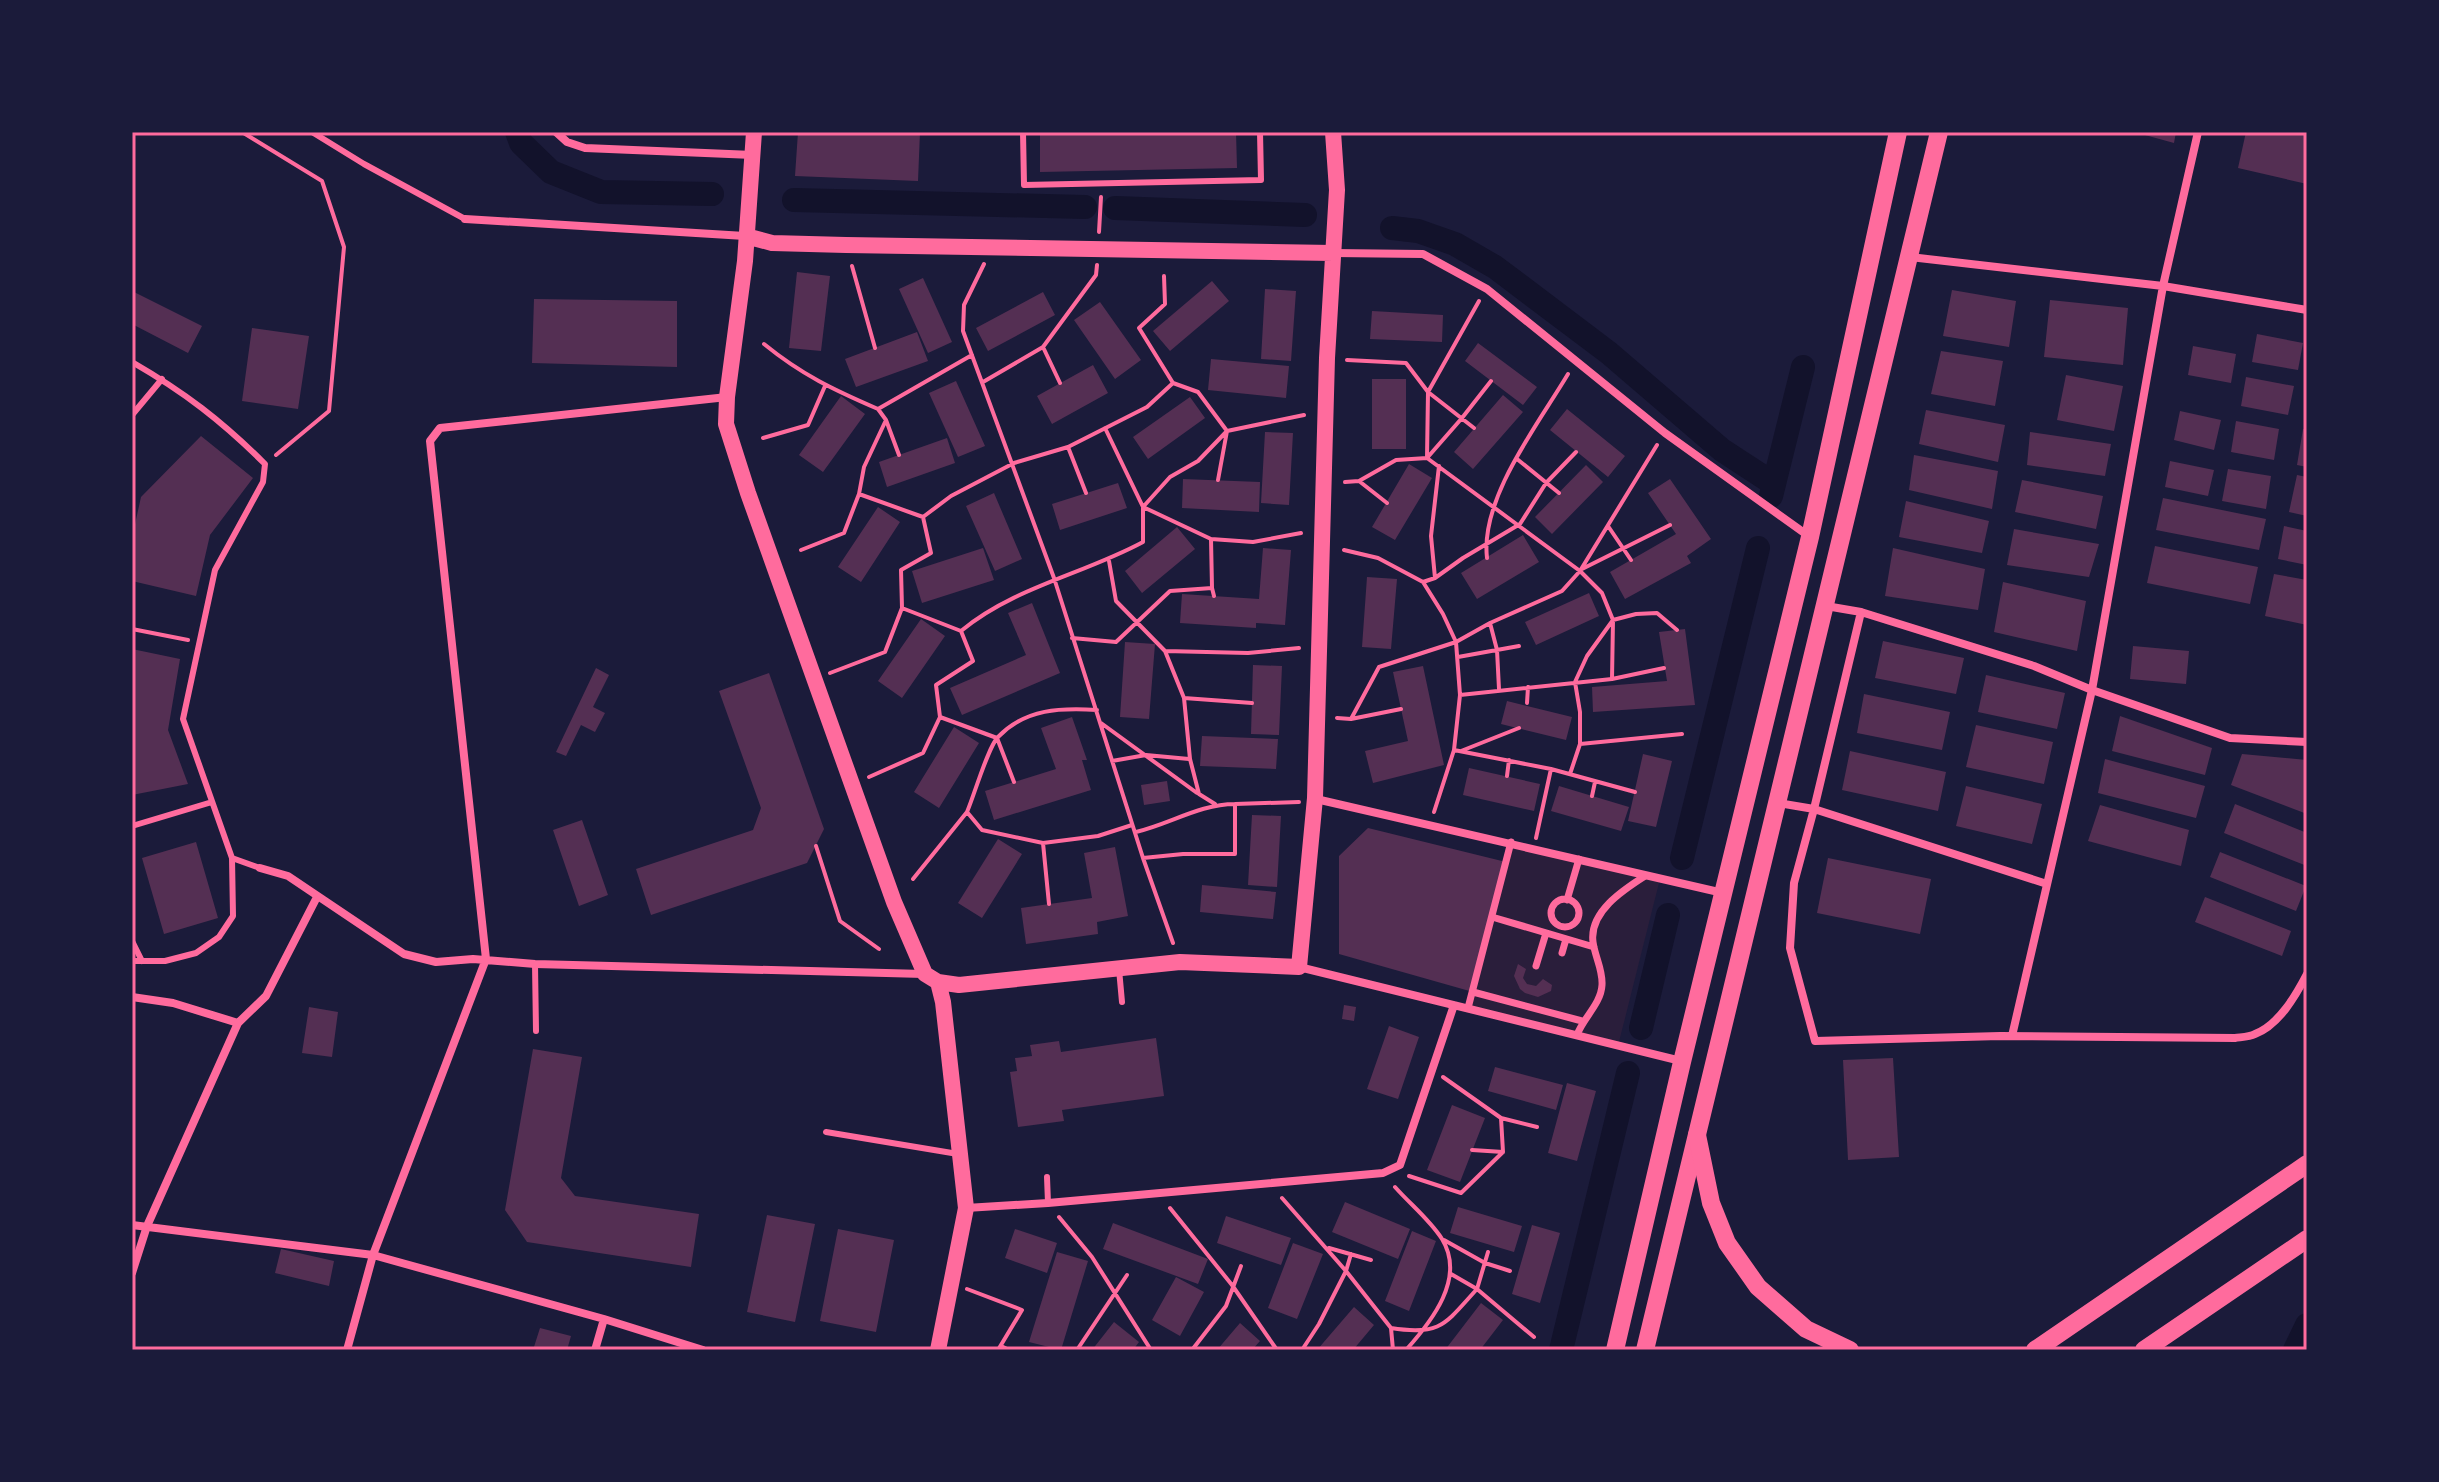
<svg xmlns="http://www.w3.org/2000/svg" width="2439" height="1482" font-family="'Sofia Sans Condensed',sans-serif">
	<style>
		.green { fill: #2a1e3b }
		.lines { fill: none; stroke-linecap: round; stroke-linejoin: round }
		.canal { stroke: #12122b; stroke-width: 24 }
		.building { fill: #542f53 }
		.path { stroke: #ff6b9d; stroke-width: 4 }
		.service { stroke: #ff6b9d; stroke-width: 6 }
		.pedestrian { stroke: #ff6b9d; stroke-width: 7 }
		.minor { stroke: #ff6b9d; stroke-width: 8 }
		.secondary { stroke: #ff6b9d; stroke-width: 16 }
		.primary { stroke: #ff6b9d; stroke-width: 18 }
		.trunk { stroke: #ff6b9d; stroke-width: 18 }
		.neatline { fill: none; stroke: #ff6b9d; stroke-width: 3 }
	</style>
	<rect width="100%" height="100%" fill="#1b1b3a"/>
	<!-- green -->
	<path class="green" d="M1511,842L1660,879L1618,1046L1468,1008Z"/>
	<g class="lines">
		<!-- canal -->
		<path class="canal" d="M517,132L521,143L551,172L601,192L712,194
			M794,200L1085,207
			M1115,208L1305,215
			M1392,228L1418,231L1455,244L1495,267L1609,353L1722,450L1774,484
			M1771,496L1803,367
			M1682,858L1758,548
			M1641,1028L1668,915
			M1561,1350L1628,1073
			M2295,1350L2307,1325"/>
	</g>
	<!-- building -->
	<path class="building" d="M798,132H920L918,181L795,176Z
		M1040,132H1236L1237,168L1040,172Z
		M2134,132H2176L2174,143Z
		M2246,132L2307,133V184L2238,168Z
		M797,272L830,276L821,351L789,348Z
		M923,278L952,342L928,353L899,289Z
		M1212,281L1229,301L1170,351L1153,331Z
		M1265,289L1296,291L1291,361L1261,359Z
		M1952,290L2016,301L2009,347L1943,336Z
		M132,291L202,326L188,353L132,324Z
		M1043,292L1055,315L988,351L976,328Z
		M534,299L677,301V367L532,363Z
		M2050,300L2128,308L2123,365L2044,357Z
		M1100,302L1141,360L1115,379L1074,320Z
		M1372,311L1443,315L1442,342L1370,339Z
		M252,328L309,336L298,409L242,401Z
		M917,332L928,361L856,387L845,359Z
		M2257,334L2303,343L2298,370L2252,362Z
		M1478,343L1537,387L1523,405L1465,361Z
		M2193,346L2236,354L2231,383L2188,375Z
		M1941,351L2003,361L1995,406L1931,394Z
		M1211,359L1289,366L1286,398L1208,390Z
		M1093,365L1108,393L1052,424L1037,396Z
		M2066,375L2123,386L2114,431L2057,420Z
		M2246,377L2294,386L2288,415L2241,406Z
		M1372,379H1406V449H1372Z
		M956,381L985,446L958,457L929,393Z
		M1503,395L1523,412L1473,469L1454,452Z
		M841,396L865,414L823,472L799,455Z
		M1190,397L1205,418L1148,459L1133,437Z
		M1567,409L1625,456L1608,477L1550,430Z
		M1926,410L2005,425L1998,462L1919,444Z
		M2180,411L2221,420L2214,450L2174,440Z
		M2236,421L2279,429L2274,460L2231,452Z
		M2303,429L2307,430V467L2297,465Z
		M1265,432L1293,433L1289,505L1261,503Z
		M2030,432L2111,444L2105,476L2027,465Z
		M201,436L253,478L210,535L196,596L132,581V538L141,497Z
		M947,438L955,463L887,487L879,462Z
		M1914,455L1998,471L1992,509L1909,490Z
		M2170,461L2214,470L2208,496L2165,487Z
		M1409,464L1432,478L1395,540L1372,527Z
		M1586,465L1603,482L1552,534L1535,517Z
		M2228,469L2271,476L2266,509L2222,501Z
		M2297,475L2307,477V516L2289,512Z
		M1183,479L1260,482L1259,512L1182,508Z
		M1670,479L1711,539L1687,556L1691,563L1625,599L1610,572L1676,534L1648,493Z
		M2022,480L2103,496L2096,529L2015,512Z
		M1118,483L1127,508L1060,530L1052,504Z
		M994,493L1022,559L995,571L966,506Z
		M2163,498L2266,519L2259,550L2156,530Z
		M1906,501L1989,521L1982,553L1899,537Z
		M878,507L900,522L861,582L838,567Z
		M2284,526L2307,531V565L2278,559Z
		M1177,527L1195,549L1142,593L1125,571Z
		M2014,529L2099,544L2089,577L2007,565Z
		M1523,535L1539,562L1477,599L1461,573Z
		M2155,546L2258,567L2250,604L2147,583Z
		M983,548L994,580L922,603L912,571Z
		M1263,548L1291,550L1285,625L1256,623V628L1180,623L1182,594L1259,599Z
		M1893,548L1985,569L1978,610L1885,596Z
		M2274,574L2307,580V625L2265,616Z
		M1367,577L1397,579L1391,649L1362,647Z
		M2003,582L2086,601L2077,651L1994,632Z
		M1589,593L1599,616L1536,645L1525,622Z
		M1032,603L1060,673L962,715L950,688L1026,655L1008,613Z
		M921,619L945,636L902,698L878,681Z
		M1685,629L1695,705L1593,712L1592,687L1667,681L1659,632Z
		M1883,641L1964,658L1956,694L1875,678Z
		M1125,642L1155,644L1149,719L1120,717Z
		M2133,646L2189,651L2186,684L2130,679Z
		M132,649L180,659L168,730L188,784L132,795Z
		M1253,665L1282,666L1279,735L1251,734Z
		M1423,666L1444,765L1373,783L1365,751L1408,741L1393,672Z
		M596,668L609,675L593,707L605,713L595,732L581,725L566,756L556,752Z
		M769,673L824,829L807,863L651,915L636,869L753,830L761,808L719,691Z
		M1986,675L2065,693L2057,729L1978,712Z
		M1864,694L1950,712L1942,750L1857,733Z
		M1507,701L1572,717L1566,740L1501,724Z
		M2120,716L2212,748L2205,775L2112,751Z
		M1072,717L1087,760H1082L1091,790L994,820L985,791L1056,769L1041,728Z
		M1976,725L2053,742L2044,784L1966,767Z
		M954,727L979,743L939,808L914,792Z
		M1202,736L1278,739L1276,769L1200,766Z
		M1850,751L1946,772L1938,811L1842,790Z
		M1643,754L1672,761L1656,827L1628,821Z
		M2242,754L2307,760V814L2231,785Z
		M2105,759L2205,786L2196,818L2098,793Z
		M1469,768L1540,784L1534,811L1463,795Z
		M1167,781L1170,801L1144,805L1141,785Z
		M1559,786L1629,807L1621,831L1551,811Z
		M1966,786L2042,804L2032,844L1956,826Z
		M2235,804L2307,833V866L2224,833Z
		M2100,805L2189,830L2181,866L2088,841Z
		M1252,815L1281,816L1277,887L1248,885Z
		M582,820L608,895L579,906L553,830Z
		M1368,828L1506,862L1473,992L1339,954V856Z
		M998,839L1022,854L982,918L958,903Z
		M196,842L218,918L164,934L142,858Z
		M1115,847L1128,916L1097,922L1098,934L1026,944L1021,908L1092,898L1084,853Z
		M2220,852L2306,886L2296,911L2210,877Z
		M1828,858L1931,879L1920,934L1817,913Z
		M1202,885L1276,892L1273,919L1200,912Z
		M2205,897L2291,931L2282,956L2195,922Z
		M1518,964L1526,969L1523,978L1527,984L1536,986L1543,979L1552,985L1551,991L1538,997L1525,993L1520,989L1514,976Z
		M1344,1005L1356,1007L1354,1021L1342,1019Z
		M309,1007L338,1012L332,1057L302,1053Z
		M1389,1026L1419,1037L1398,1099L1367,1089Z
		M1156,1038L1164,1096L1062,1110L1064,1121L1018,1127L1010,1072L1017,1071L1015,1058L1032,1056L1030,1045L1059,1041L1061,1052Z
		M533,1049L582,1057L561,1178L575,1196L699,1214L691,1267L527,1242L505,1210Z
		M1893,1058L1899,1157L1848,1160L1843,1060Z
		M1495,1067L1563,1085L1556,1110L1488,1091Z
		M1567,1083L1596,1091L1577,1161L1548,1153Z
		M1452,1105L1485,1118L1460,1182L1427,1170Z
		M1345,1202L1410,1229L1398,1259L1332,1232Z
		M1458,1207L1522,1226L1514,1252L1450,1233Z
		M767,1215L815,1224L795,1322L747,1312Z
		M1226,1216L1291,1238L1281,1265L1217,1243Z
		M1113,1223L1208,1259L1198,1284L1103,1249Z
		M1532,1225L1560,1233L1540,1303L1512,1294Z
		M838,1229L894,1240L876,1332L820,1321Z
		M1015,1229L1057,1243L1047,1273L1005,1258Z
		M1412,1231L1436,1241L1409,1311L1385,1301Z
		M1293,1243L1323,1254L1297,1319L1268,1308Z
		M281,1249L334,1261L329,1286L275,1273Z
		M1057,1252L1088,1261L1061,1350L1029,1342Z
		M1176,1277L1204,1292L1180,1336L1152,1320Z
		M1481,1303L1503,1320L1480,1350H1445Z
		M1354,1307L1374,1325L1353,1350H1317Z
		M1114,1322L1139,1342L1133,1350H1092Z
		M1240,1323L1260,1341L1252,1350H1217Z
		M540,1328L571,1336L567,1350H533Z"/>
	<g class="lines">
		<!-- path -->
		<path class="path" d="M242,132L322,181L344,247L329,411L276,455
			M1099,232L1101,197
			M984,264L964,305L963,331L1054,578L1143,858L1173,943
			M852,266L875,348
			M1164,276L1165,304L1139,328L1173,383
			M764,344C802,375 834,390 878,409L972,355
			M1043,347L1060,383
			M1347,360L1406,363L1428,392L1427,458L1580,571L1602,593L1613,620L1612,679L1460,695
			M983,382L1043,347L1096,275L1097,265
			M878,409L886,420L899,455
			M1105,428L1143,507L1170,477L1198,461L1227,431L1218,480
			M1474,428L1428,392L1479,301
			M763,438L808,425L825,386
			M1068,447L1086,493
			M1517,459L1559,493
			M1359,481L1387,503
			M1345,482L1359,481L1396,460L1427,458L1462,418L1491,381
			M859,494L864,467L886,420
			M923,517L951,496L1014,463L1068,447L1147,407L1173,383L1198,392L1227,431L1304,415
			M1608,526L1631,560
			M1211,539L1212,588
			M801,550L844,533L859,494L923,517L931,553L901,570L902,608L961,631L973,661L936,685L940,717
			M1344,550L1378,558L1423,582L1443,614L1456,642L1460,695L1454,750L1434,812
			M1487,558C1480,498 1539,423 1568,374
			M1109,561L1116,601L1165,651L1184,698L1190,759L1199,794L1215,804
			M1582,569L1670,525
			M1435,578L1431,536L1439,466
			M1423,582L1435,578L1463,558L1520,524L1546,483L1576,452
			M1490,623L1497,650L1499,689
			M132,629L188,640
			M961,631C1014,587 1084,574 1143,542V507L1211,539L1253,542L1301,533
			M1072,638L1116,642L1170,591L1212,588L1214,596
			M1165,651L1248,653L1299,648
			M1458,657L1519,646
			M830,673L885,652L902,608
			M1612,679L1664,668
			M1184,698L1252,703
			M1527,703L1528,687
			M1337,718L1351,719L1401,709
			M1351,719L1379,667L1456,642L1490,623L1562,591L1580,571L1657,445
			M1101,723L1197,793
			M1580,744V712L1575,682L1587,656L1613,620L1636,614L1657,613L1677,630
			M1454,750L1551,769L1635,792
			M1461,751L1519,728
			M1112,761L1146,755L1189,759
			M1570,774L1580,744L1682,734
			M1507,776L1509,760
			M869,777L923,753L940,717L997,738L1014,782
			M1592,796L1595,782
			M967,812C974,796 988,747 998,737C1026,708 1061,708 1097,710
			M1136,832C1170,824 1200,804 1235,804
			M1536,838L1551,769
			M816,846L840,921L879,949
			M1143,858L1183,854H1235V804L1299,802
			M913,879L967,812L982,830L1043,843
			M1049,904L1043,843L1098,836L1132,825
			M1501,1118L1537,1127
			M1472,1150L1503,1152
			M1409,1176L1461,1193L1503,1152L1501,1118L1443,1077
			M1395,1187C1410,1204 1430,1220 1442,1239C1466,1278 1432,1321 1406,1350
			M1282,1198L1346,1271L1319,1324L1302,1350
			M1170,1208L1232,1285L1277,1350
			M1059,1217L1092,1257L1151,1350
			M1444,1240L1485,1263L1510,1271
			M1329,1248L1371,1260
			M1351,1254L1346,1271L1391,1328L1393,1350
			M1451,1274L1477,1289L1488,1252
			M967,1289L1022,1310L998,1350
			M1391,1328C1441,1336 1445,1324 1477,1289L1534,1337
			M1001,1346L1009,1350
			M1077,1350L1127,1275
			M1192,1350L1226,1306L1241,1266"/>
		<!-- service -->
		<path class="service" d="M312,132L364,164L465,219
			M1023,132L1024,185L1261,180L1260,132
			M132,362C184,392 222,421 265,464L263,482L215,570L183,719L232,858L260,868
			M132,415L162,379
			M132,826L212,802
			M132,941L142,961
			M132,961H165L196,953L219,937L233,916L232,858
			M535,964L536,1031
			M1119,969L1122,1002
			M826,1132L958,1154
			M1047,1177L1048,1203"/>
		<!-- pedestrian -->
		<path class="pedestrian" d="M1551 913a14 14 0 1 1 28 0a14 14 0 1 1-28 0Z
			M1567,900L1579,859
			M1492,917L1594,947
			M1562,953L1566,939
			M1536,966L1546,933
			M1473,992L1582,1021
			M1468,1008L1511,842
			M1577,1035C1583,1018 1601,1004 1602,985C1603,970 1595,957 1593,942C1589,912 1623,890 1645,876"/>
		<!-- minor -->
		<path class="minor" d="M556,132L567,142L585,148L753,155
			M465,219L745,236
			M1333,253L1423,254L1487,289L1665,433L1810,537
			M1910,257L2163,286L2307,310
			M1826,606L1861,612L2034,666L2092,690L2230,738L2307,742
			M1861,612L1814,809L2047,884
			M1316,799L1723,893
			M1778,803L1814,809L1794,883L1790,948L1815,1041L2000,1036L2235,1038C2242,1037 2249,1037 2255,1034C2279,1025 2296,995 2307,974
			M260,868L288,876L404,954L436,962L473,959L535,964L924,974
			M1299,967L1681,1061
			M132,997L173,1003L238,1023
			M2012,1036L2092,690L2163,286L2198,132
			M966,1208L1048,1203L1383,1173L1400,1165L1454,1005
			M132,1225L373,1255L604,1319L703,1350
			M132,1273L147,1226L238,1023L266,996L317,897
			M347,1350L373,1255L486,959L430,441L440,428L727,397
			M595,1350L604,1319"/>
		<!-- secondary -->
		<path class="secondary" d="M754,132L745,261L727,397L726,424L748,493L894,902L925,974L938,982L943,1002L966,1208L938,1350
			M746,236L772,243L846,245L1333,253
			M938,982L959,985L1180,962L1299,967L1315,798L1327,358L1337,190L1333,132"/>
		<!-- primary -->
		<path class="primary" d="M1615,1350L1682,1062L1810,537L1898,132
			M1645,1350L1939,132"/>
		<!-- trunk -->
		<path class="trunk" d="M1697,1135L1711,1203L1727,1243L1758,1287L1806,1329L1850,1350
			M2035,1350L2307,1164
			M2144,1350L2307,1239"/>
	</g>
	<!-- border -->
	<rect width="2439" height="1482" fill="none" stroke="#1b1b3a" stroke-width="268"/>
	<rect x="134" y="134" width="2171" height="1214" class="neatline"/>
</svg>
